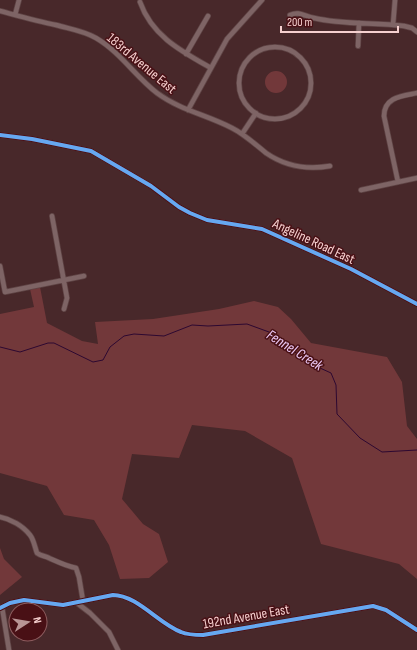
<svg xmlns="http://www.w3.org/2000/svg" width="417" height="650" font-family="'Sofia Sans Condensed',sans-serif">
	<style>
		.green { fill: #72383a }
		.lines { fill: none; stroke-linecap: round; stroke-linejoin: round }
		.stream { stroke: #2d0831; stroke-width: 1 }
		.minor-casing { stroke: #5f4445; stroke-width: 6 }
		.minor { stroke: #7e6465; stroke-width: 4.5 }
		.cycleway-casing { stroke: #491015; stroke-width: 6 }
		.cycleway { stroke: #66a8f1; stroke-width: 4 }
		.labels { text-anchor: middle; stroke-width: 3; stroke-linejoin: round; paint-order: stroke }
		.street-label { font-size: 14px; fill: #f6d0cf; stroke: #491015 }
		.water-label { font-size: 15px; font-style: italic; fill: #edc9f6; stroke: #491015 }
	</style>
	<rect width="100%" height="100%" fill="#48282a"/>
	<!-- green -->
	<path class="green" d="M265 82a11 11 0 1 1 22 0a11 11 0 1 1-22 0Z
		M40,287L47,323L82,341L98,344L95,322L153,319L219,309L254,301L278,307L291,319L311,343L387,357L402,382L407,426L417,439V579L399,564L321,544L292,458L245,431L192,425L179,458L132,454L122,499L143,524L159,534L168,562L149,578L120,579L109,545L94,520L64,515L47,486L0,473V314L34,307L30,289Z
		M0,548L4,559L22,577L0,595Z"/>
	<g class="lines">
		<!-- stream -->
		<path class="stream" d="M0,347L20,352L48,343H54L93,362L103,360L110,347L124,336L134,334L164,336L192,325L208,326L247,324L269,332L309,363L331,373L336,385L337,414L360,438L382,452L417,450"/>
		<defs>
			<path id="minor" d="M140,2C152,36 181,51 211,68
				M0,11C19,16 37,21 56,25C70,29 84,31 96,38C120,52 136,77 157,93C180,110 207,115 232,128C244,134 255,144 266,153C285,166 307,170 330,166
				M15,15L19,0
				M290,15C299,11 304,16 314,18C343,25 374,22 404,26L412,28L417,32
				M393,25L395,0
				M358,46L359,23
				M239 83a36 36 0 1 1 72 0a36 36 0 1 1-72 0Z
				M186,54L208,16
				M188,110L227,39L262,0
				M242,134L256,113
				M0,135L32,139L91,151L151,186L179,207L190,213L207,220L262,229L351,269L417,304
				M398,182L384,116C384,97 402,96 417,93
				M361,190L417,178
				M52,216L67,298L64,309
				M0,266L5,292L84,276
				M0,517C11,519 23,526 30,535C34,540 35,548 37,553C41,556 45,556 49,558C58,562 66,566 76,568L79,577L83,601
				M77,603L90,613L109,632L118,650
				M2,607L9,650
				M0,608L10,603L24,600L63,605L113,595C137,595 159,624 181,632C188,635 195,635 203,635L373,606L386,610L417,630"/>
		</defs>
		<!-- minor casing -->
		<use href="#minor" class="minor-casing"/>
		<!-- minor -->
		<use href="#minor" class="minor"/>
		<defs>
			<path id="cycleway" d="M0,135L32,139L91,151L151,186L179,207L190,213L207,220L262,229L351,269L417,304
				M0,608L10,603L24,600L63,605L113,595C137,595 159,624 181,632C188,635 195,635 203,635L373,606L386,610L417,630"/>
		</defs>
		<!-- cycleway casing -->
		<use href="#cycleway" class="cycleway-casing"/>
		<!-- cycleway -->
		<use href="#cycleway" class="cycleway"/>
	</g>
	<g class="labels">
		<!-- street labels -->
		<g class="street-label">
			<text transform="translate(142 63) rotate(40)" y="5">183rd Avenue East</text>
			<text transform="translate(314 241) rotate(25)" y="5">Angeline Road East</text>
			<text transform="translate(246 616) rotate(-10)" y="5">192nd Avenue East</text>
		</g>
		<!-- water labels -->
		<g class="water-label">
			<text transform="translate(295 350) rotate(32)" y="5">Fennel Creek</text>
		</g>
	</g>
	<!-- north arrow -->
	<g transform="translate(28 622) rotate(78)"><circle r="19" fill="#491015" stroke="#8e5d5f"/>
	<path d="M0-3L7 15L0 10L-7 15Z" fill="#b99595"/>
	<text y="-6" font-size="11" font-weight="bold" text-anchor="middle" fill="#f6d0cf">N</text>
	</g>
	<!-- scale -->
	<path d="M281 26v6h117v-6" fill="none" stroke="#f6d0cf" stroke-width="2"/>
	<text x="287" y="26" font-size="12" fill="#f6d0cf" stroke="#491015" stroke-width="3" paint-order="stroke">200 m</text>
</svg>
